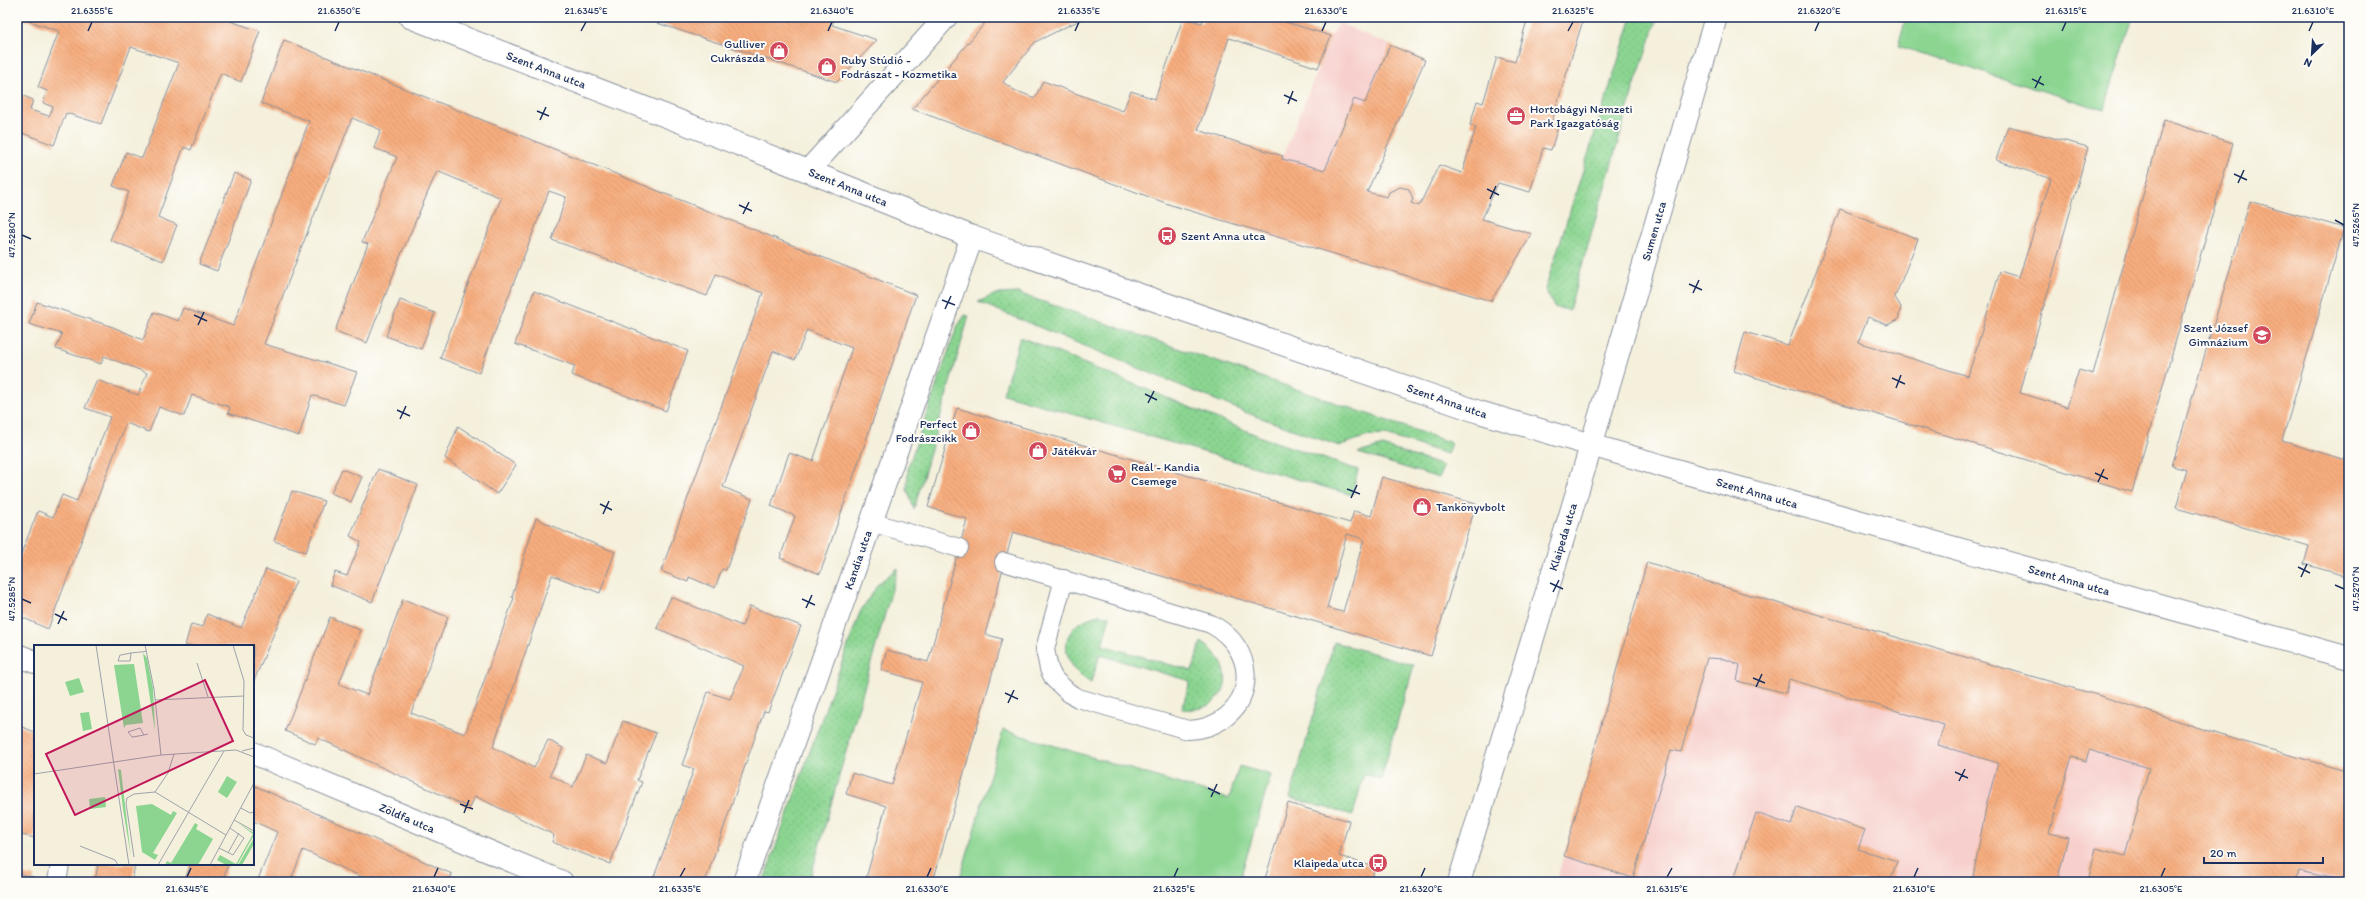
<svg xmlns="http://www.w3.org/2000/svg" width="2366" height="899" font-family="Itim,sans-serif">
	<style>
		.built { fill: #f7d0cd }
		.grass { fill: url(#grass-dots); stroke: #538278 }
		.park { fill: #8bd591; stroke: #538278 }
		.building { fill: url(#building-back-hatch); fill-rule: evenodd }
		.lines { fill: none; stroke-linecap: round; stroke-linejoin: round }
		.service-casing { stroke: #88909d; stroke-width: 20 }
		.minor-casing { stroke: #88909d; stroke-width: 24 }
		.tertiary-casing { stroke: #88909d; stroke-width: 24 }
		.service { stroke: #fff; stroke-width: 18 }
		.minor { stroke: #fff; stroke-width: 22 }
		.tertiary { stroke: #fff; stroke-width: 22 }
		.ticks { fill: none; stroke: #1b2f5e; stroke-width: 1.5 }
		.labels { text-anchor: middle; stroke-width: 4; stroke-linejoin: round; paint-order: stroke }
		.poi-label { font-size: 12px; fill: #1b2f5e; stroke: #fdfcf7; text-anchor: start }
		.street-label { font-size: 12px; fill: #1b2f5e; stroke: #fdfcf7 }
		.inset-road { fill: none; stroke: #9da3aa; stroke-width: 1 }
		.view { fill: #c2185b; fill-opacity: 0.15; stroke: #c2185b; stroke-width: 2 }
		.inset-edge { fill: none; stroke: #1b2f5e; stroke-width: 2 }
		.neatline { fill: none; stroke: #1b2f5e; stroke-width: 1.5 }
		.ticks-label { font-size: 10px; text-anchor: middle; fill: #1b2f5e }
	</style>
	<defs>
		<pattern id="grass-dots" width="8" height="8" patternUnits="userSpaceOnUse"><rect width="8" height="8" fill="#8bd591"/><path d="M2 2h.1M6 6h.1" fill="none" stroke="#77b77f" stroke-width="1.8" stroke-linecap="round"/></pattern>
		<pattern id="building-back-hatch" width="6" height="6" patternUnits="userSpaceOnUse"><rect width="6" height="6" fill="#f7ad7e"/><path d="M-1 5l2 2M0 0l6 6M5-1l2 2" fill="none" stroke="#d3956f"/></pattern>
	</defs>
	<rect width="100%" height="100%" fill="#fdfcf7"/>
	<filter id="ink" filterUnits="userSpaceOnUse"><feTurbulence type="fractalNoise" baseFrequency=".025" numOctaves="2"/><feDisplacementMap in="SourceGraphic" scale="8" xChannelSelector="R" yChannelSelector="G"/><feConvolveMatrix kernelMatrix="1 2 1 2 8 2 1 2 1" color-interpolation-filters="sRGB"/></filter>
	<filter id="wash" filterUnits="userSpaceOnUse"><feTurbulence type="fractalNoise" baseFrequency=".012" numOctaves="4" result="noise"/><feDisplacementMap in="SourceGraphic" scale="16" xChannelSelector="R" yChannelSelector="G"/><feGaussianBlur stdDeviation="0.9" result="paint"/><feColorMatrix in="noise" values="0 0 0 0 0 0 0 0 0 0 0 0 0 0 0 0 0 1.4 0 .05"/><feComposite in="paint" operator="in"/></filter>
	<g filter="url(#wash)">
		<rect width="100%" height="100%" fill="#f4f0dc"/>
		<!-- built -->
		<path class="built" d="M1339,23L1425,60L1339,256L1253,231L1331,36Z
			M1647,562L1743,593L2104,697L2349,882H1556L1601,729Z"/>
		<!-- grass -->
		<path class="grass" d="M1632,17H1658L1635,84L1569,310L1554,307L1545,289Z
			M1018,293L1446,441L1451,443L1447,454L1385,435L1367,436L1339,446L1247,413L978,302L996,294Z
			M965,315L969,316L914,509L907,489L908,467L957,327Z
			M1020,337L1264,438L1358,470L1352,495L1003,394Z
			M1383,446L1443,466L1439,478L1358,453Z
			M898,568L809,882H763L860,612L878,584Z
			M1099,615L1110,616L1102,645L1192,671L1201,642C1242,667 1229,714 1182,709L1190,681L1100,655L1091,683C1057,662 1057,624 1099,615Z
			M1334,642L1414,665L1381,779L1364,774L1353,815L1290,798Z"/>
		<!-- park -->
		<path class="park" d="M1906,17H2133L2104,110L1898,46Z
			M1003,730L1229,799L1239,766L1271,775L1239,882H959Z"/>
		<g id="blocks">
			<!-- building -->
			<path class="building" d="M17,17H218L260,31L241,82L221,73L191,150L184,147L158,217L177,225L163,261L110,240L129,192L113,186L126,152L142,158L179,63L131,47L101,124L66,113L54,145L17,131V93L33,100L30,110L49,116L53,107L43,103L47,91L38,87L59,31Z
				M639,17H835L832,25L877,40L837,82Z
				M990,17H1086L1035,42L1003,82L1014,90L1035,98L1043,81L1123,111L1131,91L1155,99L1183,18L1202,23L1204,17H1270L1331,36L1318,68L1229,38L1198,130L1283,156L1282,159L1325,170L1354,99L1365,103L1390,45L1425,60L1367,192L1387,197L1389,192L1400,187L1409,189L1413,199L1411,203L1419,206L1439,165L1462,173L1476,127L1470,125L1477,101L1483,103L1497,57L1515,62L1528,17H1584L1551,124L1558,127L1551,150L1543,148L1530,192L1498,183L1482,219L1532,234L1491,301L1171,205L912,109Z
				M284,40L916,295L820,574L780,558L795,516L771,506L789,453L813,461L852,348L807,330L795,360L773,351L723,487L752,499L726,570L722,569L715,588L689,577L688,582L661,571L763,293L716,274L707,296L552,240L566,197L549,191L479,373L440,358L501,198L437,171L400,257L367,343L335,331L368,244L362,242L397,157L374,148L381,130L352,118L264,344L357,372L344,405L312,395L299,436L228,413L230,407L192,395L184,416L159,407L149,432L126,423L48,629L17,615V558L19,559L38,511L53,517L62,495L77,501L110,417L85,408L97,380L138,395L147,373L104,356L101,364L56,349L62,334L29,324L37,302L113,327L143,340L154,312L178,321L183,308L233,326L309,121L261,103Z
				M2164,120L2233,143L2132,492L1734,371L1745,332L1788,345L1840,209L1918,239L1895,297L1901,307L1898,320L1887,325L1868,317L1858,342L1968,376L2000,271L2019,277L2051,179L1996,160L2008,126L2088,147L2020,393L2067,407L2079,370L2093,374Z
				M234,173L251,180L217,271L199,264Z
				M2250,201L2344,228L2282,441L2349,461V577L2304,564L2309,546L2176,508L2187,470L2172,466Z
				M534,291L688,351L666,411L572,375L575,366L515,344Z
				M400,300L435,313L421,349L386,336Z
				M957,408L1350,523L1354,511L1371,516L1382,477L1476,504L1431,656L1013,532L985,634L1002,639L933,882H865L886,806L846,794L852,773L892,785L922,682L881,670L887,650L928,662L967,519L928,507ZM1347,534L1364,539L1343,612L1327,608Z
				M458,426L516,465L497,494L445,458Z
				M342,469L362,477L351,502L331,493Z
				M378,469L418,485L372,602L330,585L335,572L347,576L361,542L350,536Z
				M292,491L324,501L306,552L274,541Z
				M536,518L565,532L615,552L600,593L552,575L493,747L534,768L548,740L563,748L550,775L573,787L586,755L607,763L623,721L656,733L637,780L642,782L610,864L552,842L554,835L475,796L470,808L318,738L315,744L285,731L330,617L360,630L339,684L367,695L403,599L448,617L411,713L465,734L514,598L512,597Z
				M1647,562L1743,593L2104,697L2227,737L2349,772V882L2299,871L2296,882H2088L2096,848L2125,856L2149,768L2089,750L2086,761L2072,757L2049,833L2068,837L2057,882H1972L1987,802L1998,763L1938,745L1944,725L1789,679L1786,693L1737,681L1740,665L1725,659L1707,658L1681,752L1671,750L1633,878L1564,856Z
				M266,569L296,581L253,683V646H185L191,624L203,627L207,614L241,628Z
				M671,597L742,626L750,606L801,626L768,712L764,711L705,882H652L694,769L682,765L708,692L730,699L744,666L657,628Z
				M17,725L35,732V838L17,834Z
				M253,785L452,874L449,882H373L303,850L290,882H257L277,832L253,821Z
				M1288,803L1349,821L1339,856L1375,867L1371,882H1344L1332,879L1331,882H1264Z
				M1797,807L1865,830L1858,849L1897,861L1890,882H1733L1756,813L1791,825Z
				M98,864H135L132,882H95Z
				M191,864H228L222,882H184Z
				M17,873L34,877L33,882H17Z"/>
		</g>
	</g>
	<g filter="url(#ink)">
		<use href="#blocks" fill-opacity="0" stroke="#88909d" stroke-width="1"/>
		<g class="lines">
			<defs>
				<path id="service" d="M871,522L959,548
					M1004,562L1211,624C1267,654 1252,727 1188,730L1078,698L1069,693L1054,679L1049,669L1045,649L1064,579
					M57,882L60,864"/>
				<path id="minor" d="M808,171L946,17
					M17,655L35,662
					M253,753L562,882
					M744,882L972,237"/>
				<path id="tertiary" d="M410,17L808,171L972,237L1479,412L1693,475L2349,658
					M1459,882L1591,446L1716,17"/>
			</defs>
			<!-- service casing -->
			<use href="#service" class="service-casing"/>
			<!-- minor casing -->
			<use href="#minor" class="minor-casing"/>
			<!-- tertiary casing -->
			<use href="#tertiary" class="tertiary-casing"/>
			<!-- service -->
			<use href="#service" class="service"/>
			<!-- minor -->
			<use href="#minor" class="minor"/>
			<!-- tertiary -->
			<use href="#tertiary" class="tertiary"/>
		</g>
	</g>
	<!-- ticks -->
	<path class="ticks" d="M88,31L92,22M335,31L339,22M581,31L586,22M828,31L832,22M1075,31L1079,22M1322,31L1326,22M1568,31L1573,22M1815,31L1819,22M2062,31L2066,22M2309,31L2313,22M2032,79L2044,85M2035,88L2041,76M1284,95L1297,101M1288,104L1293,91M537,111L549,116M540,120L546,107M2234,174L2247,180M2238,183L2244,170M1487,189L1499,195M1490,199L1496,186M739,205L752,211M743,214L749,202M2335,220L2344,225M22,235L31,239M1689,284L1702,290M1693,293L1699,280M942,300L955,305M945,309L951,296M194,315L207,321M198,325L204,312M1892,378L1905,384M1896,388L1901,375M1145,394L1157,400M1148,403L1154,391M397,410L410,416M400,419L406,406M2095,473L2108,479M2098,482L2104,469M1347,489L1360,494M1351,498L1357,485M600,504L612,510M603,514L609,501M2298,567L2310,573M2301,577L2307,564M1550,583L1563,589M2335,585L2344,589M1553,592L1559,580M22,599L31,603M802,599L815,605M806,608L812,595M55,614L67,620M58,624L64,611M1753,678L1765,683M1756,687L1762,674M1005,693L1018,699M1008,703L1014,690M1955,772L1968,778M1959,781L1965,769M1208,788L1220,794M1211,797L1217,784M460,804L473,809M464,813L469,800M187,877L191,868M434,877L438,868M680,877L685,868M927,877L931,868M1174,877L1178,868M1421,877L1425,868M1667,877L1672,868M1914,877L1918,868M2161,877L2165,868"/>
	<!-- icons -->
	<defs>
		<symbol id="shop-disc" viewBox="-11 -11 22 22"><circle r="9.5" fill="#d1495b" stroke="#fdfcf7"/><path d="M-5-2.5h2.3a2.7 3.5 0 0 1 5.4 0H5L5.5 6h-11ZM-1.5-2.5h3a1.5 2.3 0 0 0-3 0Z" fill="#fff"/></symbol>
		<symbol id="office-disc" viewBox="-11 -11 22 22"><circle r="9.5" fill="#d1495b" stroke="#fdfcf7"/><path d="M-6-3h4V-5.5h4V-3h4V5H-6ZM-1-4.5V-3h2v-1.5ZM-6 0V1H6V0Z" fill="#fff"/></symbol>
		<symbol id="bus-disc" viewBox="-11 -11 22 22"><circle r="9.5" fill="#d1495b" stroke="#fdfcf7"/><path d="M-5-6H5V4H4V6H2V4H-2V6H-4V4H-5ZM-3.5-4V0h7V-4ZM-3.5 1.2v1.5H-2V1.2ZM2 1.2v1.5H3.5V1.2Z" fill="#fff"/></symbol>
		<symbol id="school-disc" viewBox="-11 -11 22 22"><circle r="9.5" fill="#d1495b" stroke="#fdfcf7"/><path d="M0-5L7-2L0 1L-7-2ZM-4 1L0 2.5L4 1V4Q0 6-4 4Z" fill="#fff"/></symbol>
		<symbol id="supermarket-disc" viewBox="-11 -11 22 22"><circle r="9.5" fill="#d1495b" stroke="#fdfcf7"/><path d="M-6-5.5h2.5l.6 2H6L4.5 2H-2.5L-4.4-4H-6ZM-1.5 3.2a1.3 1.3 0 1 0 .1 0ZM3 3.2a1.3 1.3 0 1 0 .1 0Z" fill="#fff"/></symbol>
	</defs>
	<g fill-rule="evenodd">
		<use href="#shop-disc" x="768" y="40" width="22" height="22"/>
		<use href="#shop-disc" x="816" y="56" width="22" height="22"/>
		<use href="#office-disc" x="1505" y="105" width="22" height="22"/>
		<use href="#bus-disc" x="1156" y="225" width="22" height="22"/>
		<use href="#school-disc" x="2251" y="324" width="22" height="22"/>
		<use href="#shop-disc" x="960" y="420" width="22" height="22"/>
		<use href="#shop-disc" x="1027" y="440" width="22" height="22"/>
		<use href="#supermarket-disc" x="1106" y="463" width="22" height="22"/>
		<use href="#shop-disc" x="1411" y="496" width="22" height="22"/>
		<use href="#bus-disc" x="1367" y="852" width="22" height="22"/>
	</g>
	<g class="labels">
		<!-- poi labels -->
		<g class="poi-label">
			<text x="765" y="48" text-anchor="end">Gulliver<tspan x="765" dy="14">Cukrászda</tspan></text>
			<text x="841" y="64">Ruby Stúdió -<tspan x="841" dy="14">Fodrászat - Kozmetika</tspan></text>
			<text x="1530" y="113">Hortobágyi Nemzeti<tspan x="1530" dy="14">Park Igazgatóság</tspan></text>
			<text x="1181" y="240">Szent Anna utca</text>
			<text x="2248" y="332" text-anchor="end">Szent József<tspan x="2248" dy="14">Gimnázium</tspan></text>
			<text x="957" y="428" text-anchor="end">Perfect<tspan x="957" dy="14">Fodrászcikk</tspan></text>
			<text x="1052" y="455">Játékvár</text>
			<text x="1131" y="471">Reál - Kandia<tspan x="1131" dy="14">Csemege</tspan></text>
			<text x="1436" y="511">Tankönyvbolt</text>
			<text x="1364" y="867" text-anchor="end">Klaipeda utca</text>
		</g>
		<!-- street labels -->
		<g class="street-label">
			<text transform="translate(546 70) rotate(21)" y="4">Szent Anna utca</text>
			<text transform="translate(848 187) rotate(22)" y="4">Szent Anna utca</text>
			<text transform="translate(1654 231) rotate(-74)" y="4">Sumen utca</text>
			<text transform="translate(1447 401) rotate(19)" y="4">Szent Anna utca</text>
			<text transform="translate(1757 493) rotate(16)" y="4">Szent Anna utca</text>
			<text transform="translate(1563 537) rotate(-73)" y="4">Klaipeda utca</text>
			<text transform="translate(858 560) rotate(-71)" y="4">Kandia utca</text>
			<text transform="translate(2069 580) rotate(16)" y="4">Szent Anna utca</text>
			<text transform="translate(407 818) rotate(23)" y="4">Zöldfa utca</text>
		</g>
	</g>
	<!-- overview -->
	<g transform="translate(34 645)">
		<rect width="220" height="220" fill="#f4f0dc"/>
		<path d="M109,8L113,13L119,43L121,86ZM84,124L87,125L97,212L89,164ZM204,178L220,188V190L203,220H192L183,215L186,210L202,219L219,189ZM220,193V199L208,220H204Z" fill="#8bd591"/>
		<path d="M100,19L109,78L92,80L90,83L80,20ZM45,33L50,47L36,51L31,37ZM55,67L58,84L49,86L46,68ZM193,131L203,137L193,153L184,147ZM71,152L72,162L56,164L55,154ZM118,159L137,170L139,166L143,168L119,208L124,210L121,215L108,207L102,161ZM161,178L164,180L162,184L179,194L164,220H131L133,216L137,218Z" fill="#8bd591"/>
		<path class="inset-road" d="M62,0L95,220M111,0L120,44L127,110M199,0L210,36L209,85L212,90L220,93M97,8L96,16H84L86,10H87L97,8L106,7H108L113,6M163,18L174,52M121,55L210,51M110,90L106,83L94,87L98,92H99L110,90L114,89M208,106L220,103M0,129L127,110L202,105L220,112M121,147L134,128L140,109M207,163L216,168L220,167M200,175L220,186M46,201L81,215L84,220M185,203L199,210L210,193L196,183M194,208L205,188M100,212L92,158L93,153L100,149L121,147L192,190M124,220L190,106M176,220L220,138"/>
		<path class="view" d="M171,35L199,96L41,170L12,109Z"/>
		<rect width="220" height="220" class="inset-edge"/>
	</g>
	<!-- margin -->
	<rect width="2366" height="899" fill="none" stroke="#fdfcf7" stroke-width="44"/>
	<!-- north arrow -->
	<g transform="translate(2312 54) rotate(205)" stroke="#fdfcf7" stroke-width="3" paint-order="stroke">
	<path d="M0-3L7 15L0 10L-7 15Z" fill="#1b2f5e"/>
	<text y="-6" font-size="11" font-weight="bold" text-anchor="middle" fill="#1b2f5e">N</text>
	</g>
	<!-- scale -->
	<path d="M2204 857v6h119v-6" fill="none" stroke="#1b2f5e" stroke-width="2"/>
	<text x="2210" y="857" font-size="12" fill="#1b2f5e" stroke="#fdfcf7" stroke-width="3" paint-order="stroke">20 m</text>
	<rect x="22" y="22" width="2322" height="855" class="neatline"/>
	<g class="ticks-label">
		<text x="92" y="14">21.6355°E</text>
		<text x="339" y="14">21.6350°E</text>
		<text x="586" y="14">21.6345°E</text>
		<text x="832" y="14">21.6340°E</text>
		<text x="1079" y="14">21.6335°E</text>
		<text x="1326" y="14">21.6330°E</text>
		<text x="1573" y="14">21.6325°E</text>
		<text x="1819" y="14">21.6320°E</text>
		<text x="2066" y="14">21.6315°E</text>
		<text x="2313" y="14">21.6310°E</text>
		<text transform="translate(2355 225) rotate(-90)" y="4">47.5265°N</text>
		<text transform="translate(11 235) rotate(-90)" y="4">47.5280°N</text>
		<text transform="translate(2355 589) rotate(-90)" y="4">47.5270°N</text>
		<text transform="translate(11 599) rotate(-90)" y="4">47.5285°N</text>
		<text x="187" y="892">21.6345°E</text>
		<text x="434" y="892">21.6340°E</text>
		<text x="680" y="892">21.6335°E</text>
		<text x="927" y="892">21.6330°E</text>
		<text x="1174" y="892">21.6325°E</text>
		<text x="1421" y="892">21.6320°E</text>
		<text x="1667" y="892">21.6315°E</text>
		<text x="1914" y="892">21.6310°E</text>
		<text x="2161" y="892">21.6305°E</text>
	</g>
</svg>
